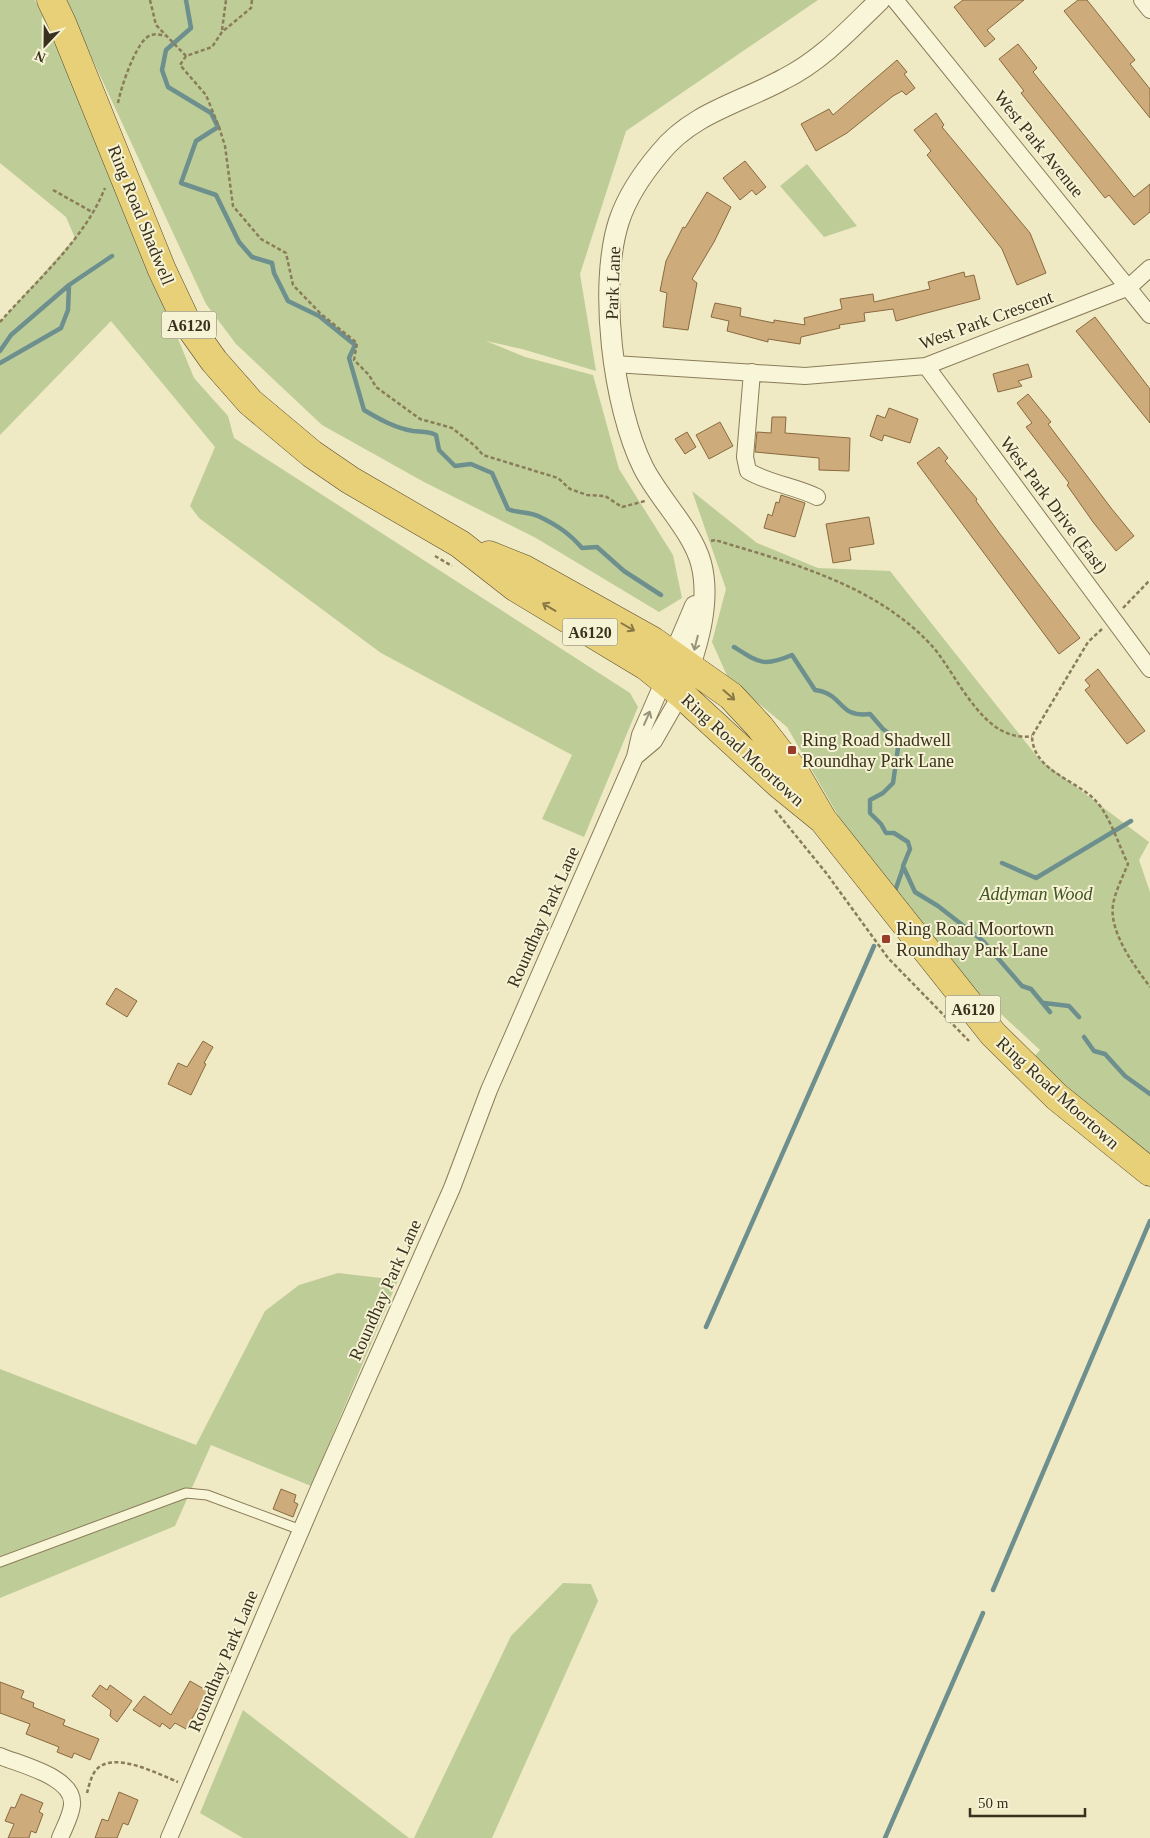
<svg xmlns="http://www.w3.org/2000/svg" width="1150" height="1838" font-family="'Times New Roman',serif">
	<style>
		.green { fill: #becd98 }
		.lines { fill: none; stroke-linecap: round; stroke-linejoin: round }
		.stream { stroke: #6d908e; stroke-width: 4.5 }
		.building { fill: #cdab7a; stroke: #896a40 }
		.service-casing { stroke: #8a7c5a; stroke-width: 11 }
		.minor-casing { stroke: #8a7c5a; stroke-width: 18 }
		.tertiary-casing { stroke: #8a7c5a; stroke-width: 22 }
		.trunk-casing { stroke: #57492e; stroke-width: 29 }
		.path { stroke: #8a7c5a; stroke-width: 2.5; stroke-dasharray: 4 2.5; stroke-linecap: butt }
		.service { stroke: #f9f5d8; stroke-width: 9 }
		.minor { stroke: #f9f5d8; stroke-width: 16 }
		.tertiary { stroke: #f9f5d8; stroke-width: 20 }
		.trunk { stroke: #e8d078; stroke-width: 28 }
		.oneway { stroke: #887846 }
		.oneway2 { stroke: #9a927b }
		.poi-dot { fill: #993c2a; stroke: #f6f2d4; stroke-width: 2 }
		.labels { text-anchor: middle; stroke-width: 4; stroke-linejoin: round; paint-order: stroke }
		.shield { fill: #f6f2d4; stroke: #726a55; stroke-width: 1 }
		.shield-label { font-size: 16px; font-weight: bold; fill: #3a301e }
		.street-label { font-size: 18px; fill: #3a301e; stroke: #f6f2d4 }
		.poi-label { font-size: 18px; fill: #3a301e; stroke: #f6f2d4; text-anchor: start }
		.park-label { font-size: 18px; font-style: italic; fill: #415625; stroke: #f6f2d4 }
	</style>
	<rect width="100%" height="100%" fill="#efe9c4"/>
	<!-- green -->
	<path class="green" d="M0,0H35L65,61L194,378L228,416L234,438L630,693L638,707L584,837L542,819L572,755L381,653L199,518L190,506L215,447L111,321L0,435V322L75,238L66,217L0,163Z
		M65,0H818L626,131L580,274L596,371L522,349L486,341L525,357L593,375L619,469L673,555L682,598L659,612L536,538L424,482L322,425L236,344L206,304Z
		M807,164L857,226L824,237L780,186Z
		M692,491L757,543L818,568L890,571L1039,759L1149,842L1139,860L1150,892V1156L1031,1060L1040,1050L973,988L865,862L787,727L728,678L712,642L726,589Z
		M338,1273L398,1280L311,1486L211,1445L175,1526L0,1598V1369L196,1445L265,1311L299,1285Z
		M563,1583L591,1584L598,1601L492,1838H414L511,1636Z
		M243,1710L409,1838H243L200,1813Z"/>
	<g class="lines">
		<!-- stream -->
		<path class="stream" d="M186,0L191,28L166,50L162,70L168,87L211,113L218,127L196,141L181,183L216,195L239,242L252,257L272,263L274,273L288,301L319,316L355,345L349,358L364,410C379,419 395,428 413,431C422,432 428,431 436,435L439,450L455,466L471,464L492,473L508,509C518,513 530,512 538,516C557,525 569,533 582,548L597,547L624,571L661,595
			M0,351L11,335L69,285L112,256
			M0,363L61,328L68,310L69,285
			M734,647C759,663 764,667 792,655L815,690C845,694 837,718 870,714L883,729L899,741L893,783L883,793L870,800V813L881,824L886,833H894L908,842L910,849L903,866L915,892L938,906L983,941L1022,986L1031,989L1050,1012
			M1002,863L1036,878L1131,821
			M894,894L903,868
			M1044,1003L1069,1006L1079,1017
			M1084,1037L1094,1051L1105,1054L1125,1076L1150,1094
			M706,1327L874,946
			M993,1590L1150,1221
			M885,1838L983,1613"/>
	</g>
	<!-- building -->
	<path class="building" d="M963,0H1024L987,30L995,39L985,47L954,7Z
		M1078,0H1087L1135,60L1130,64L1150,89V118L1064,11Z
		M1018,44L1037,68L1033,72L1134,197L1150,184V212L1134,225L1109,195L1105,198L1021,93L1024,91L999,59Z
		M897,60L907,72L904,74L915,88L906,95L902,91L893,96L847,133L816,151L801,124L829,109L833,115Z
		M936,113L944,125L942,127L1030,233L1046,273L1017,285L1002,249L927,155L931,151L914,130Z
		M745,161L766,187L756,195L752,190L740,200L723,178Z
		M707,192L731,207L714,242L692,279L697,283L688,330L663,327L667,293L660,291L666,261L683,227L685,228Z
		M964,272L965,277L974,275L980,299L896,321L893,309L864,313L865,321L839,325L840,328L801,337L800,344L768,339V342L727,331L729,321L711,317L715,303L741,308L740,316L774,323V320L805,325L804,318L842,309L840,299L873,294L874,302L930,289L928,282Z
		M1095,317L1150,389V423L1076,331Z
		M1028,364L1032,377L1018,381L1022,386L998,392L993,374Z
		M1028,394L1051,422L1048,424L1111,508L1134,536L1116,551L1093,522L1067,485L1069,483L1026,427L1032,423L1017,403Z
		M889,408L918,419L910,443L884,435L882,441L870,436L877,415L885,418Z
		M772,417H786L785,433L850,438L849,471L819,470V458L755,452L757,432L771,433Z
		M720,422L733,446L709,459L696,435Z
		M687,432L696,447L685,454L675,439Z
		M939,447L948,458L945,461L977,499L976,501L1000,534L1080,638L1059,654L917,463Z
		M781,495L805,503L795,537L764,528L768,514L772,516L776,502L779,503Z
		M869,517L874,544L849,548L851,560L833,563L826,524Z
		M1098,669L1145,731L1127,744L1085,690L1090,686L1085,680Z
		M116,988L137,1001L127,1017L106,1004Z
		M203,1041L213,1047L204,1063L206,1064L191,1095L168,1084L178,1063L187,1067Z
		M281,1489L296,1495L294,1502L298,1504L293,1517L273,1509Z
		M190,1681L211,1693L202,1711L198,1708L186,1729L175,1723L170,1729L162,1723L160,1727L133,1710L144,1696L171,1715Z
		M0,1682L24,1691L21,1698L34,1703L33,1707L65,1720L63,1725L99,1739L90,1760L74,1753L72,1758L57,1752L59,1747L26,1734L30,1724L0,1713Z
		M100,1685L107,1690L110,1685L132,1701L117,1722L110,1716L111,1710L92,1696Z
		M119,1792L138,1800L128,1825L123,1823L117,1838H95L102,1819L108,1821Z
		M21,1794L43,1803L39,1812L43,1814L36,1833L31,1831L29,1838H8L14,1824L5,1821L11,1807L15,1808Z"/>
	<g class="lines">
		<defs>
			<path id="service" d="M0,1562L186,1493L207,1495L301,1530"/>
			<path id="minor" d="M895,0L1150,315
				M1142,0L1150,10
				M614,364L805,376L926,366L1129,287L1150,268
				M926,366L1150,669
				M752,372L745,457L748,471C770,484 795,486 817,497
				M635,757L654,741L681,694
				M0,1756C21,1765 75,1777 72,1805C71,1816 64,1828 60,1838
				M169,1838L320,1486L452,1188L489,1090L635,757L640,735L664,680"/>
			<path id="tertiary" d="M669,667L695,606
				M686,678C698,643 711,601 701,563C692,530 659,499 643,467C613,406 598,286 619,221C627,197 643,173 660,153C692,113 740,103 784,79C822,60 850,29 880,0"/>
			<path id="trunk" d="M51,0L62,23L162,270L187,323L214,361L250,402L312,454L350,480L460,544L515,587L646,666L681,694L780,785L823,820
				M489,555L524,569L653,641L731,696L759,726L795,772L823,820L993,1034L1057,1097L1150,1172"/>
		</defs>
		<!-- service casing -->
		<use href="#service" class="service-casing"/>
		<!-- minor casing -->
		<use href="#minor" class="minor-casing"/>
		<!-- tertiary casing -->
		<use href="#tertiary" class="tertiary-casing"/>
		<!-- trunk casing -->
		<use href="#trunk" class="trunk-casing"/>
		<!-- path -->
		<path class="path" d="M150,0L156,25L186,56L212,47L222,32L251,8L252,0
			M222,30L226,0
			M186,56L180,65L206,95L219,127L225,146L233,206L261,239L286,253L293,285L321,314L357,343L354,360L369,375L376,387L420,419L452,428L475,446L483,455L558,478L570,489L587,495L605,496L622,507L645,501
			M118,103C121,87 134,49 146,38C152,33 158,34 165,36
			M53,190L94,213
			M0,322C37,280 84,240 105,188
			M711,541L715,540C791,563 877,585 933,647C958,676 984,744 1032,736
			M435,556L452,566
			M1123,608L1150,580
			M1102,629L1088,642L1032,736C1033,770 1072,778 1094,799C1109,813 1119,846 1128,864C1123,876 1117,888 1114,900C1106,929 1134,965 1150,987
			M775,810L827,874L888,958L969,1041
			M87,1793C89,1786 91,1776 96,1770C113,1750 158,1774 178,1782"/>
		<!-- service -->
		<use href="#service" class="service"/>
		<!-- minor -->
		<use href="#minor" class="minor"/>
		<!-- tertiary -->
		<use href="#tertiary" class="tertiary"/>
		<!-- trunk -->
		<use href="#trunk" class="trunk"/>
	</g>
	<!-- one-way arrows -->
	<defs><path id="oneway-shaft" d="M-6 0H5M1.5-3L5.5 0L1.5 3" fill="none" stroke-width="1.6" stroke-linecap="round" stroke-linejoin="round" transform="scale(1.25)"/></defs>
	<g class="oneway">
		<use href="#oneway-shaft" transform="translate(549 607) rotate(-149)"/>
		<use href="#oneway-shaft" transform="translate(628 627) rotate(30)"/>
		<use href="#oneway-shaft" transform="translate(729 695) rotate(41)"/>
	</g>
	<g class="oneway2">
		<use href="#oneway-shaft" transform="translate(696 643) rotate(104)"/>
		<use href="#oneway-shaft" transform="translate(647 718) rotate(-66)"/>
	</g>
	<!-- markers -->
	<g class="poi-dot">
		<rect x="787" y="745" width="10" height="10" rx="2.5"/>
		<rect x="881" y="934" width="10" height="10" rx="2.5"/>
	</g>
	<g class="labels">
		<!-- shield labels -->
		<g class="shield">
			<rect x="161.5" y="311.5" width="55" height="27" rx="4"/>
			<rect x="562.5" y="618.5" width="55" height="27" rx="4"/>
			<rect x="945.5" y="995.5" width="55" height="27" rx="4"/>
		</g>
		<g class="shield-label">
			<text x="189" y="331">A6120</text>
			<text x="590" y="638">A6120</text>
			<text x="973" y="1015">A6120</text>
		</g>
		<!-- street labels -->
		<g class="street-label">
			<text transform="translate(1039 144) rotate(51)" y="6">West Park Avenue</text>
			<text transform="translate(141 215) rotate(68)" y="6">Ring Road Shadwell</text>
			<text transform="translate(613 283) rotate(-88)" y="6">Park Lane</text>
			<text transform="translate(986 320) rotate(-20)" y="6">West Park Crescent</text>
			<text transform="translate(1054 505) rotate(53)" y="6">West Park Drive (East)</text>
			<text transform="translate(743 750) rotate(42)" y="6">Ring Road Moortown</text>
			<text transform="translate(543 917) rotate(-66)" y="6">Roundhay Park Lane</text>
			<text transform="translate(1058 1093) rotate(42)" y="6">Ring Road Moortown</text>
			<text transform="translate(385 1290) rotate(-66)" y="6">Roundhay Park Lane</text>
			<text transform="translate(223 1661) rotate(-67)" y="6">Roundhay Park Lane</text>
		</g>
		<!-- poi labels -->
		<g class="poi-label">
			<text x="802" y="746">Ring Road Shadwell<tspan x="802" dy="21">Roundhay Park Lane</tspan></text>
			<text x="896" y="935">Ring Road Moortown<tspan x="896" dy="21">Roundhay Park Lane</tspan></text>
		</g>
		<!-- park labels -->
		<g class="park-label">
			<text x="1036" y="900">Addyman Wood</text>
		</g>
	</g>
	<!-- north arrow -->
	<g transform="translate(45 45) rotate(202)" stroke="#f6f2d4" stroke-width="4" paint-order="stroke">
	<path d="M0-4L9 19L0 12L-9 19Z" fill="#3a301e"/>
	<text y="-8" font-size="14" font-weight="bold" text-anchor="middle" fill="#3a301e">N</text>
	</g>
	<!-- scale -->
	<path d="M970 1808v8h115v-8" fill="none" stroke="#3a301e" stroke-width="2.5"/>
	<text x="978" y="1808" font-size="15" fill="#3a301e" stroke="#f6f2d4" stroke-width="4" paint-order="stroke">50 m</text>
</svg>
